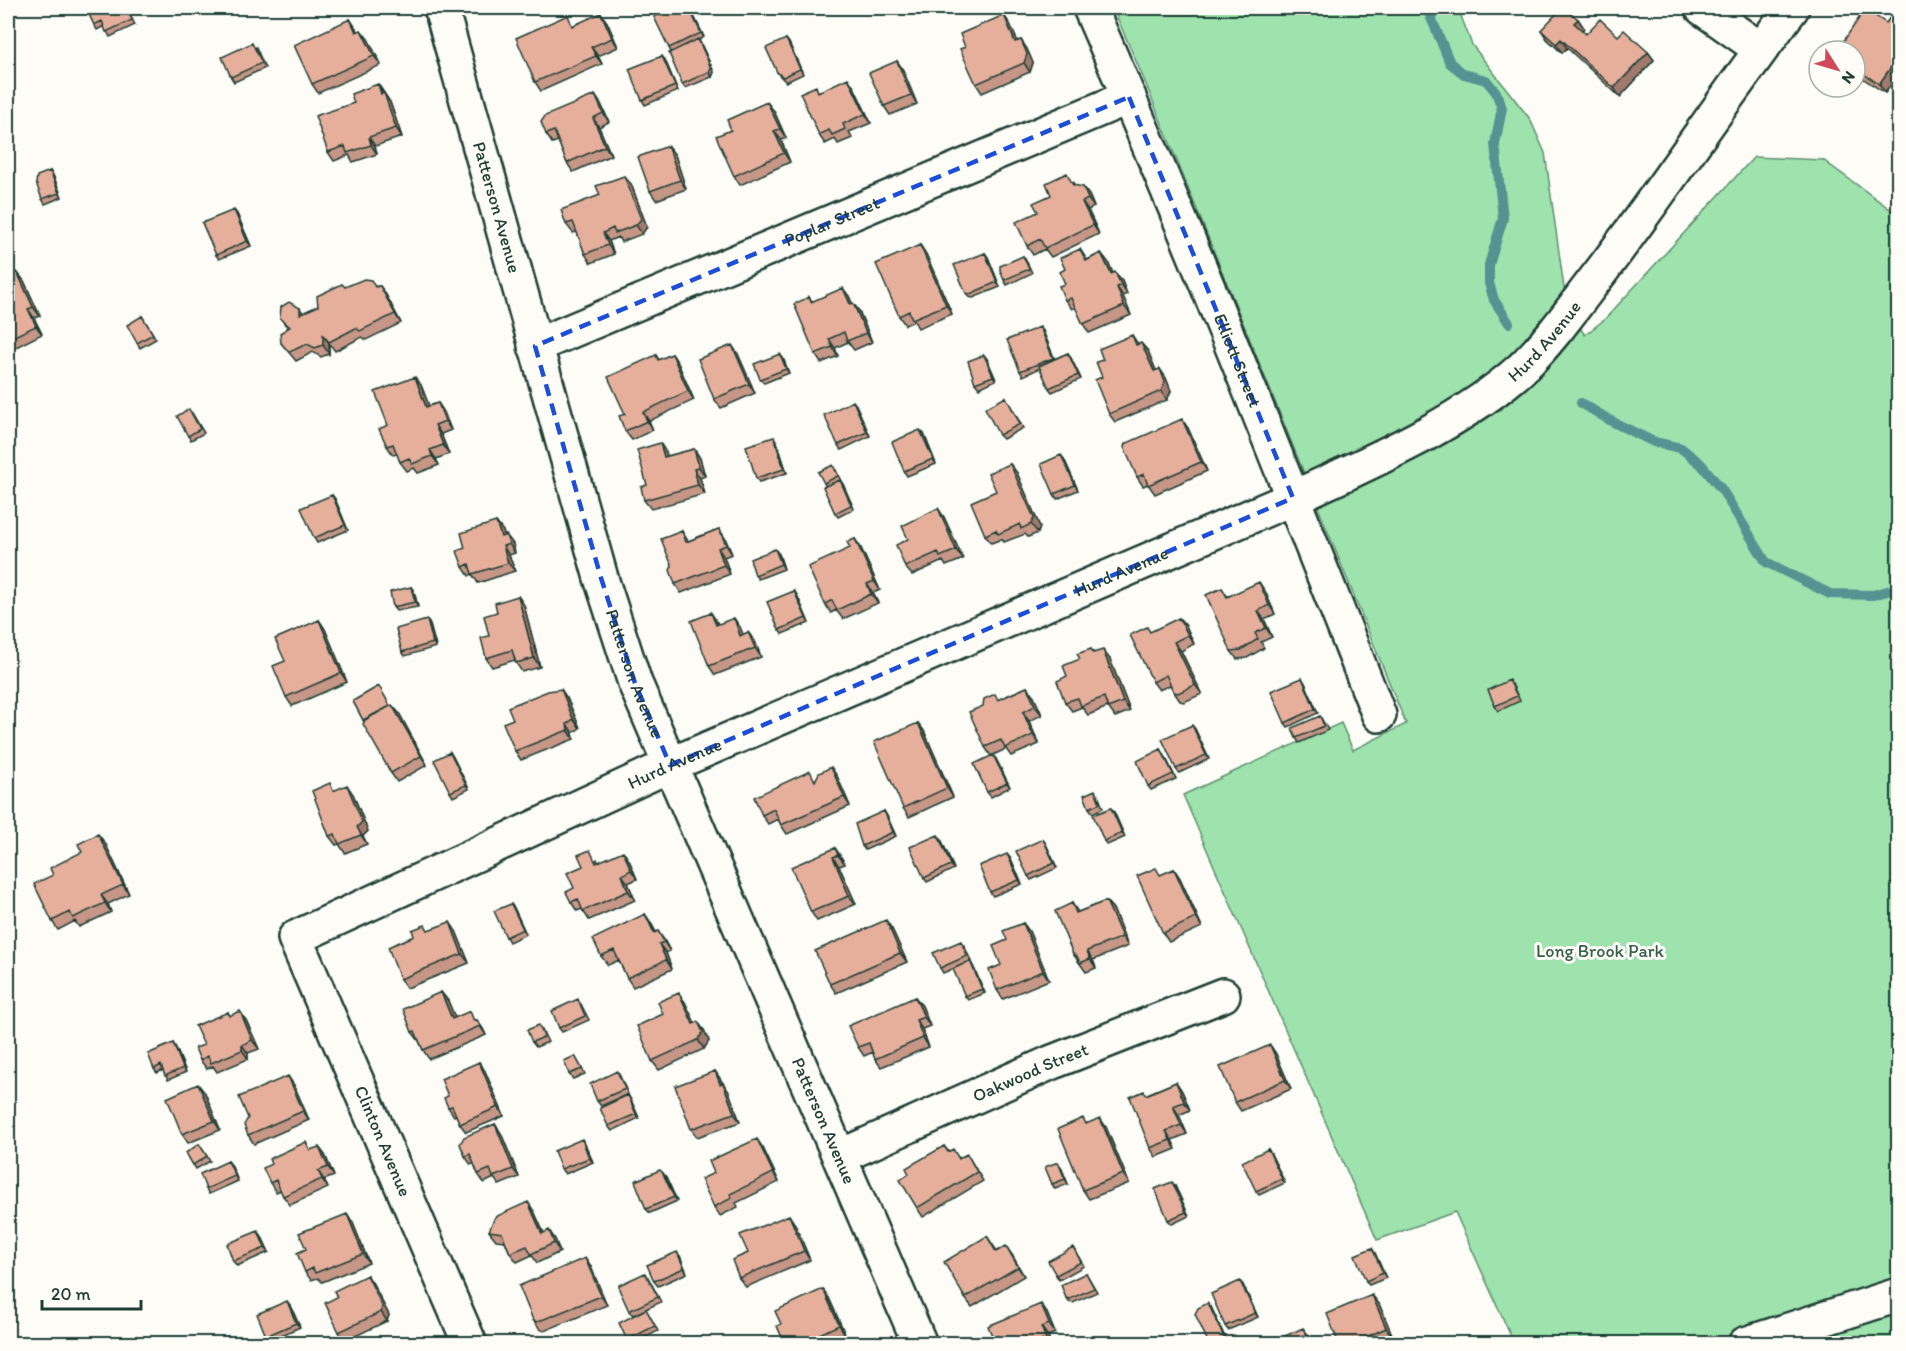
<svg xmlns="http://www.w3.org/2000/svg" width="1906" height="1351" font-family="Itim,sans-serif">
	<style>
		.green { fill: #9ee2ad; stroke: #5e9070; stroke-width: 1.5 }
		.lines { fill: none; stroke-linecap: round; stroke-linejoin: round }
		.stream { stroke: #559292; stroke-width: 10 }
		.minor-casing { stroke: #1f3d34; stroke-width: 38 }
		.minor { stroke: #fdfcf7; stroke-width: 33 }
		.wall { fill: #c69686; stroke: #1f3d34; stroke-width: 1.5 }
		.shaded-wall { fill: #a17a6d; stroke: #1f3d34; stroke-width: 1.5 }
		.building { fill: #e6af9c; stroke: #1f3d34; stroke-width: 1.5 }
		.marked { fill: none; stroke: #1d4ed8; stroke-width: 4.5; stroke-dasharray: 12 8; stroke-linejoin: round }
		.labels { text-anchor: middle; stroke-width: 6; stroke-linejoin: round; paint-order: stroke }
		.street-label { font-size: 18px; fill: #1f3d34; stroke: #fdfcf7 }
		.park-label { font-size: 18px; fill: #385e4c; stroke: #fdfcf7 }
	</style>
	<rect width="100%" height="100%" fill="#fdfcf7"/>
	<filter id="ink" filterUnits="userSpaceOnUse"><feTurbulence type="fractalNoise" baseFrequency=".0167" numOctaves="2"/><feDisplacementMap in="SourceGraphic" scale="12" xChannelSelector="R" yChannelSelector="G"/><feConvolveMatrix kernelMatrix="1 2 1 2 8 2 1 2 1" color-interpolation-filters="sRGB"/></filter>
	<g filter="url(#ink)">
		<!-- green -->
		<path class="green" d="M1113,8H1458L1472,45L1530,119L1545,153L1567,309L1585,335L1605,319L1754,157L1823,160L1898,215V1343H1514L1455,1212L1377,1240L1183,795L1341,723L1353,750L1406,724L1145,82Z"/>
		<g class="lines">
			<!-- stream -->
			<path class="stream" d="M1427,8L1450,63L1464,74L1486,80L1496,92L1502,108L1495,144L1503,218L1489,265V283L1494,300L1509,323
				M1581,403L1613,422L1654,442L1681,448L1701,464L1722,490L1766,562L1830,594L1873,595L1898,588"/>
			<defs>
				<g id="minor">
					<path id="s1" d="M441,8L601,578L635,683L920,1344"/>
					<path id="s2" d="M1090,8C1192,241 1285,478 1379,715"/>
					<path d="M1702,8L1760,49"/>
					<path id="s3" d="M535,346L1129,97"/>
					<path id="s4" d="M841,1156L1050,1063L1223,995"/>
					<path id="s5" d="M470,1344L295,938L670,765L1293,498C1368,463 1461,424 1522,368C1551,340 1575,305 1600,273C1666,186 1726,95 1792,8"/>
					<path d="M1745,1344L1898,1295"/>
				</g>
			</defs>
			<!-- minor casing -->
			<use href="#minor" class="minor-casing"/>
			<!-- minor -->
			<use href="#minor" class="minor"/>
		</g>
		<!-- wall -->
		<path class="wall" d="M86,8H127L135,25L110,37L104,26L97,30Z
			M690,8L704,37L699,40L701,44L714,72L712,77L685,88L682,84L671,52L669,48Z
			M1899,8V74L1885,93L1855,73V51L1886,23Z
			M350,19L358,32L368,39L381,65L318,93L312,84Z
			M1578,19L1584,28L1582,30L1586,34L1618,36L1648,52L1654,60L1620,97L1567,48L1562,53L1547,39L1541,30Z
			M607,22L618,47L598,56L602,64L541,91L535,82Z
			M1010,24L1017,41L1021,40L1027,49L1033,63L1030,72L982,93L976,84Z
			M786,39L789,43L803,74L786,82L780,76L777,72Z
			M256,47L265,68L234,82L231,77Z
			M665,60L678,91L645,105L642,100Z
			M897,61L903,70L917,104L890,115L884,106Z
			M378,84L390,102L402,137L375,146L377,154L353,162L349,155L334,161L328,152L354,103Z
			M854,87L871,123L849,132L852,138L838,144L835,139L825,144L819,135V91Z
			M601,104L609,122L599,127L611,155L573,172L567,163L558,141L552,143L546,134Z
			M774,111L786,138L781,140L790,162L740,185L734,176Z
			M668,146L675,155L686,189L656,200L650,191Z
			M50,171L53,175L62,197L45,204L42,199Z
			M1073,182L1075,186L1089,195L1094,207L1088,210L1099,234L1051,257L1045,249L1033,255L1027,246L1038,212L1051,195Z
			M631,184L647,227L642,234L621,242L618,237L609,241L614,254L591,263L585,254L577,232L573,233L566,224Z
			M237,214L251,246L219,259L216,255Z
			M920,245L926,254L952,314L918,328L914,321L905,325L899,316Z
			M1080,249L1087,260L1101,253L1108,262L1113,273L1122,281L1127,294L1123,296L1131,315L1089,333L1083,324L1076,307L1072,309L1065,300V269Z
			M985,253L988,257L1000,287L973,298L969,297L966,293Z
			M1023,256L1026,260L1032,273L1007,285L1004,280Z
			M17,272L24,281L40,316L34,318L42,334L12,349L8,343V277Z
			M380,286L386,295L401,323L366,340L362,337L335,351L329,343V354L321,357L313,352L296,361L281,343L288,328L280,318L300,308L303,313L318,306L345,287Z
			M849,296L852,303L859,311L872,342L854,350L848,342L835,348L838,356L821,363L815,354L809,297L812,301Z
			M142,316L156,339L140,348L137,343Z
			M1043,331L1054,359L1068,353L1071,358L1081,379L1052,392L1049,388L1040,368L1023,376L1020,371Z
			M1132,335L1138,344L1148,351L1156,371L1160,369L1166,378L1171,391L1167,400L1115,422L1109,414L1102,377L1103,360Z
			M672,354L678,363L694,400L649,421L653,430L632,440L625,431V414L656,355L659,360Z
			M738,354L755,393L721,408L714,399Z
			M984,355L987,359L996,380L979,388L975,383Z
			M783,358L789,373L764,383L760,379Z
			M421,385L429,406L438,403L444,412L451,430L441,434L449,454L436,459L439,465L418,473L414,468L407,471L400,462L397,454L393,455L387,446L388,425Z
			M1006,397L1023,428L1003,439L999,435Z
			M856,405L870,436L841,450L838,445Z
			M192,413L204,433L191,440L188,436Z
			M1188,428L1207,471L1155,494L1148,484L1143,486L1137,477Z
			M924,434L936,464L907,476L904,471Z
			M777,442L787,473L759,482L756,478Z
			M694,449L700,458L705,476L700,478L705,494L651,509L644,500L647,485L666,452L667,456Z
			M1064,459L1078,490L1057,499L1054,494Z
			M1010,464L1017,473L1040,527L1038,533L1028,537L1025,534L1004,542L1002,539L991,543L985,535L996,491Z
			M836,470L854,509L838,517L835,513L826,486L824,483Z
			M332,495L335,499L348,530L317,543L314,538Z
			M944,517L963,559L946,566L943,561L912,575L905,567L908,539Z
			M496,522L503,531L504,536L506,535L513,544L515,553L509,555L515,571L478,583L472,574L469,576L463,567L465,548Z
			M719,529L725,538L732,554L724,557L730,574L681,593L675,584L672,566L682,531L688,541Z
			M855,539L861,548L880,590L873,593L878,603L843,619L836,610L831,613L825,604Z
			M779,554L784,569L758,579L755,575Z
			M411,587L414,591L418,607L396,611L393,607Z
			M1222,588L1227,596L1265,591L1275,614L1264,619L1272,637L1261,642L1264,648L1247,658L1237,659L1231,651Z
			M794,591L797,595L809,623L782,634L779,630Z
			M518,596L524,605L540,667L522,672L516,663L515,660L492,667L486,658L489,636L497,612Z
			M711,613L718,624L740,627L743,635L755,641L761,657L715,675L709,666Z
			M1179,618L1186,626L1194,644L1181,651L1202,694L1184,702L1180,701L1174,692L1170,685L1159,690L1153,682L1151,632Z
			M319,620L325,629L347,682L292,706L286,697L285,661Z
			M427,620L430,625L436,647L405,656L402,652Z
			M1091,649L1094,653L1110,659L1130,711L1115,717L1108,707L1088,715L1082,707L1072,711L1065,702L1067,676L1080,659Z
			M1302,678L1305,683L1318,713L1288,727L1285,723Z
			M1512,684L1520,701L1498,711L1495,706Z
			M379,686L390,706L399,713L427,765L397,782L391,773L353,701Z
			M1027,687L1033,695L1042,715L1029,721L1039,744L1011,756L1006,749L991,756L985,747L999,699Z
			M567,698L580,728L573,733L574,739L521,760L515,751Z
			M1320,716L1328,730L1299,743L1296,738Z
			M918,723L924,731L953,797L909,817L903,808Z
			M1195,729L1209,759L1179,773L1176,769Z
			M1161,749L1164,754L1176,779L1151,790L1148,786Z
			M450,752L453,757L469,789L453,797L450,792Z
			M996,759L1010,787L991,797L987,792Z
			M837,776L850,806L787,834L781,825L778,819L768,824L762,815L816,779Z
			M335,790L353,794L368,831L363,836L367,844L345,853L339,844L336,845L329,836Z
			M1098,795L1103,808L1093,813L1089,808Z
			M884,811L887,816L896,836L865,850L862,846Z
			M1114,812L1125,837L1107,845L1104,841Z
			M941,839L954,869L927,882L924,878Z
			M1043,839L1046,844L1057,868L1031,880L1028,876Z
			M105,843L129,894L108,904L111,912L79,927L75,921L58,930L52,921L53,875Z
			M835,848L841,857L845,864L839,866L856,904L817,921L811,912Z
			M597,859L598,862L629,860L637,879L628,883L635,900L589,920L582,909L577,911L571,902L574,888Z
			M1011,859L1022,884L993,896L990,892Z
			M1174,869L1180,878L1202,927L1169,942L1163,933L1161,875Z
			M1106,901L1113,909L1128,946L1093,960L1096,968L1086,972L1073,954L1072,903L1078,912Z
			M514,908L526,934L509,942L506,937Z
			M645,914L651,923L656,932L664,940L670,951L666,953L672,969L633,987L627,978L619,960L608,965L601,956Z
			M1023,923L1029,931L1049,980L1003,999L997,990L1001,965L1007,940Z
			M892,929L907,962L836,993L830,984Z
			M429,930L456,931L469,963L407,988L400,979Z
			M964,945L971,961L943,973L940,968Z
			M970,961L973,966L985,993L968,1000L965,996Z
			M441,992L448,1001L455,1018L476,1020L483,1029L486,1035L429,1059L423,1050L419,1041L412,1032Z
			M915,997L922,1006L930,1026L922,1029L929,1047L881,1067L875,1059L873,1052L864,1056L858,1047Z
			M685,1002L695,1023L704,1030L709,1041L704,1049L659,1070L652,1061L663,1014Z
			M581,1004L589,1020L562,1032L559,1028Z
			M228,1012L230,1016L246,1020L259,1049L248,1053V1059L217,1072L213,1066L207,1069L200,1060L204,1045Z
			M542,1030L548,1042L536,1047L532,1042Z
			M173,1043L176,1048L186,1072L168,1080L163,1070L157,1073L154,1069Z
			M1270,1045L1276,1054L1291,1089L1241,1111L1235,1102Z
			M575,1056L585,1074L573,1079L569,1074Z
			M479,1062L485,1071L504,1116L466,1132L460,1124L456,1115L454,1116L448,1107V1096Z
			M617,1071L620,1076L628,1094L601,1106L597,1101Z
			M715,1071L729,1092L740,1122L697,1137L691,1129Z
			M1176,1082L1182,1091L1190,1110L1179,1115L1187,1134L1172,1140L1176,1149L1156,1157L1150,1148L1147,1094Z
			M294,1085L309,1120L254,1144L248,1135Z
			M205,1093L220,1130L188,1143L182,1134Z
			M628,1095L631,1100L639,1118L612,1131L608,1126Z
			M1087,1123L1106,1127L1129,1183L1089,1199L1083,1190Z
			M495,1124L501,1133L519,1177L499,1185L494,1178L484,1183L478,1174L474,1163L471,1165L465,1156Z
			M199,1144L210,1161L196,1169L186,1153Z
			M585,1144L593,1162L565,1174L561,1169Z
			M944,1146L948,1151L959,1158L967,1154L983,1181L923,1217L917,1208L909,1174Z
			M763,1148L779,1182L736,1203L738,1207L720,1216L714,1207V1173Z
			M1268,1149L1271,1154L1285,1183L1259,1195L1256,1191Z
			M311,1150L325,1155L334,1176L324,1180L328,1188L290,1205L283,1196L281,1190L276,1192L270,1183Z
			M228,1161L231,1165L238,1181L209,1194L206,1189Z
			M1061,1167L1068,1184L1055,1189L1052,1184Z
			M662,1172L666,1177L677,1201L650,1213L646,1209Z
			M1175,1186L1189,1216L1172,1224L1168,1220Z
			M534,1211L544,1233L555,1239L560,1252L537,1263L532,1255L517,1262L510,1253L505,1241L496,1240L489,1231Z
			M353,1223L369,1263L322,1282L318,1278L311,1280L305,1272L306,1249Z
			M795,1224L810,1260L746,1287L739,1278L748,1253Z
			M261,1235L269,1252L237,1266L233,1261Z
			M987,1236L997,1251L1012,1255L1024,1276L972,1307L965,1298Z
			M1073,1247L1084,1266L1059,1280L1056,1275Z
			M1375,1253L1386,1278L1369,1285L1366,1281Z
			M680,1256L687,1273L658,1286L654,1281Z
			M591,1267L607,1305L544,1331L540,1329L533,1320Z
			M1086,1273L1097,1292L1073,1303L1069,1302L1066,1298Z
			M367,1275L373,1284L389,1315L387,1321L345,1341L339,1332L337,1297Z
			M648,1277L661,1302L633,1315L629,1311Z
			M1243,1285L1258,1317L1228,1330L1225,1326Z
			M1372,1295L1379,1304L1393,1337L1378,1344H1339Z
			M829,1298L845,1334L824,1344H785L781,1324Z
			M1208,1303L1211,1307L1228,1344H1209Z
			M290,1305L300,1327L270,1340L266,1336Z
			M646,1309L658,1331L633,1344H630L627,1340Z
			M1047,1313L1055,1333L1048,1336L1051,1344H996L993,1338Z"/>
		<!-- shaded-wall -->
		<path class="shaded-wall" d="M689,8H690L704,37L701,33Z
			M601,13L607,22L618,47L612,38Z
			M1004,15L1010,24L1022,51L1015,42Z
			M350,19L356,28L362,41L356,32Z
			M1578,19L1584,28L1581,32L1574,23Z
			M361,30L368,39L381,65L374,56Z
			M698,39L701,44L714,72L712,77L709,72Z
			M786,39L789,43L803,74L800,69Z
			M1561,39L1567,48L1562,53L1556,44Z
			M1021,40L1027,49L1033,63L1030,72L1024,63Z
			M591,47L598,56L602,64L596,56Z
			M1648,52L1654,60L1620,97L1614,88Z
			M662,56L665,60L678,91L675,86Z
			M1899,56V74L1885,93L1879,84Z
			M897,61L903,70L917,104L911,95Z
			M848,78L854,87L871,123L865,114Z
			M378,84L390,102L402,137L396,128Z
			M595,95L601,104L609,122L603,113Z
			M767,102L774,111L786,138L780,129Z
			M593,118L599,127L611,155L605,146Z
			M774,131L781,140L790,162L784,153Z
			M369,137L375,146L377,154L371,145Z
			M668,146L675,155L686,189L680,180Z
			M50,171L53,175L62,197L59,193Z
			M624,176L631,184L647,227L642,234L636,225Z
			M1083,187L1089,195L1094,207L1088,199Z
			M1082,202L1088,210L1099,234L1093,225Z
			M234,210L237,214L251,246L247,241Z
			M603,233L609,241L614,254L608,245Z
			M920,245L926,254L952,314L946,305Z
			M985,253L988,257L1000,287L997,282Z
			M1101,253L1108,262L1117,283L1111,274Z
			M17,272L24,281L40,316L33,307Z
			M1115,272L1122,281L1127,294L1121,285Z
			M380,286L386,295L401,323L395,314Z
			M1117,287L1123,296L1131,315L1124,306Z
			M843,288L849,296L856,313L850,304Z
			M853,303L859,311L872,342L866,333Z
			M28,309L34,318L42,334L36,326Z
			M1040,327L1043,331L1056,362L1053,358Z
			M323,335L329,343V354L323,345Z
			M829,339L835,348L838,356L832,347Z
			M1141,343L1148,351L1160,380L1154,371Z
			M732,345L738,354L755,393L749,384Z
			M1068,353L1071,358L1081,379L1078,375Z
			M672,354L678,363L694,400L688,391Z
			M780,354L783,358L789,373L786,369Z
			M984,355L987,359L996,380L993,376Z
			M1160,369L1166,378L1171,391L1167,400L1161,391Z
			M415,377L421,385L433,416L426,407Z
			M853,401L856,405L870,436L867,432Z
			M438,403L444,412L451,430L445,421Z
			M643,412L649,421L653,430L647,421Z
			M1182,419L1188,428L1207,471L1201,462Z
			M435,425L441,434L449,454L443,445Z
			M920,430L924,434L936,464L933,459Z
			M774,437L777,442L787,473L784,469Z
			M660,443L666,452L670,466L664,457Z
			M694,449L700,458L705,476L699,467Z
			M430,450L436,459L439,465L432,456Z
			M1061,455L1064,459L1078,490L1075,485Z
			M1010,464L1017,473L1040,527L1038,533L1031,524Z
			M694,469L700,478L705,494L698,485Z
			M840,480L843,484L854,509L851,505Z
			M332,495L335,499L348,530L345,525Z
			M938,508L944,517L963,559L956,550Z
			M496,522L503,531L507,546L501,537Z
			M719,529L725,538L732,554L726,545Z
			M506,535L513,544L515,553L509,544Z
			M855,539L861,548L880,590L874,581Z
			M503,546L509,555L515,571L508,563Z
			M718,548L724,557L730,574L724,565Z
			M775,549L779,554L784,569L781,564Z
			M1259,582L1265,591L1275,614L1269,605Z
			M867,584L873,593L878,603L871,594Z
			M411,587L414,591L418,607L415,602Z
			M794,591L797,595L809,623L806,618Z
			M518,596L524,605L540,667L534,658Z
			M1258,611L1264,619L1272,637L1266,628Z
			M711,613L717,622L722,634L716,625Z
			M734,618L740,627L747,644L740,636Z
			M1179,618L1186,626L1194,644L1188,635Z
			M319,620L325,629L347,682L341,673Z
			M427,620L430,625L436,647L433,643Z
			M748,632L755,641L761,657L755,648Z
			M1174,642L1181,651L1202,694L1195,685Z
			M1103,650L1110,659L1130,711L1123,702Z
			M1302,678L1305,683L1318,713L1315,709Z
			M1027,687L1033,695L1042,715L1035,706Z
			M561,689L567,698L580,728L573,719Z
			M392,705L399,713L427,765L421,756Z
			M1023,712L1029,721L1039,744L1033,735Z
			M918,723L924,731L953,797L947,788Z
			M567,724L573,733L574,739L568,730Z
			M1192,725L1195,729L1209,759L1206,755Z
			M1161,749L1164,754L1176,779L1173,774Z
			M450,752L453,757L469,789L466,785Z
			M993,755L996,759L1010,787L1007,783Z
			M831,767L837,776L850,806L844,797Z
			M347,785L353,794L368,831L363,836L367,844L361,835L357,827Z
			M1111,808L1114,812L1125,837L1122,833Z
			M884,811L887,816L896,836L893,832Z
			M98,834L105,843L129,894L123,885Z
			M938,835L941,839L954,869L951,865Z
			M1043,839L1046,844L1057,868L1054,863Z
			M835,848L841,857L845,864L838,855Z
			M623,851L629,860L637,879L631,870Z
			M1007,854L1011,859L1022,884L1019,880Z
			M833,857L839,866L856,904L849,896Z
			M1174,869L1180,878L1202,927L1196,918Z
			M622,875L628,883L635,900L628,891Z
			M101,895L108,904L111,912L105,903Z
			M1106,901L1113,909L1128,946L1122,937Z
			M511,904L514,908L526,934L523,929Z
			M645,914L651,923L660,942L654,933Z
			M886,920L892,929L907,962L900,953Z
			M450,922L456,931L469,963L462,954Z
			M1023,923L1029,931L1049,980L1043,971Z
			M658,931L664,940L670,951L664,942Z
			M659,944L666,953L672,969L666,960Z
			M1087,951L1093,960L1096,968L1090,959Z
			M970,961L973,966L985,993L982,989Z
			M441,992L448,1001L459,1027L452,1019Z
			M679,993L685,1002L699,1032L693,1024Z
			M915,997L922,1006L930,1026L924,1017Z
			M240,1011L246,1020L259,1049L252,1040Z
			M477,1020L483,1029L486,1035L480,1026Z
			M916,1020L922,1029L929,1047L923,1038Z
			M698,1022L704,1030L709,1041L704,1049L698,1040Z
			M173,1043L176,1048L186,1072L183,1068Z
			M242,1045L248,1053V1059L242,1050Z
			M1270,1045L1276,1054L1291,1089L1285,1080Z
			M479,1062L485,1071L504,1116L498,1107Z
			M715,1071L721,1080L726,1093L720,1084Z
			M288,1076L294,1085L309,1120L303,1111Z
			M1176,1082L1182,1091L1190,1110L1184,1102Z
			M723,1083L729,1092L740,1122L734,1113Z
			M198,1084L205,1093L220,1130L214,1121Z
			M628,1095L631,1100L639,1118L636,1114Z
			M1173,1106L1179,1115L1187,1134L1181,1125Z
			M1100,1118L1106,1127L1129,1183L1123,1174Z
			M495,1124L501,1133L519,1177L513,1169Z
			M1166,1131L1172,1140L1176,1149L1170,1140Z
			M582,1139L585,1144L593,1162L589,1158Z
			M757,1139L763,1148L779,1182L773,1173Z
			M319,1147L325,1155L334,1176L328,1167Z
			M1268,1149L1271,1154L1285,1183L1282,1179Z
			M228,1161L231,1165L238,1181L235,1176Z
			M1058,1162L1061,1167L1068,1184L1065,1179Z
			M318,1171L324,1180L328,1188L322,1179Z
			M662,1172L666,1177L677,1201L674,1197Z
			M1172,1182L1175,1186L1189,1216L1186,1212Z
			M528,1202L534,1211L548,1243L542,1234Z
			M347,1214L353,1223L369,1263L363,1254Z
			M789,1215L795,1224L810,1260L804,1251Z
			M549,1230L555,1239L560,1252L554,1243Z
			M258,1231L261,1235L269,1252L265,1248Z
			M1006,1246L1012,1255L1024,1276L1018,1267Z
			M1372,1248L1375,1253L1386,1278L1383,1273Z
			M677,1252L680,1256L687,1273L684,1268Z
			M585,1258L591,1267L607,1305L601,1296Z
			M367,1275L373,1284L389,1315L387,1321L381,1312Z
			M1240,1281L1243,1285L1258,1317L1255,1313Z
			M823,1289L829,1298L845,1334L839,1325Z
			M1372,1295L1379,1304L1393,1337L1386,1328Z
			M287,1301L290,1305L300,1327L296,1323Z
			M1208,1303L1211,1307L1228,1344L1225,1340Z
			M1041,1304L1047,1313L1055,1333L1049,1324Z
			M1041,1327L1048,1336L1051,1344H1050L1046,1339Z
			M1303,1328L1310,1337L1312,1344H1310Z"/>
		<!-- building -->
		<path class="building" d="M86,8H126L132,20L106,32L102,21L94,25Z
			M674,8H689L701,33L669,48L654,17Z
			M1562,8H1565L1578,19L1574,23L1586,34L1600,19L1618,36L1624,30L1648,52L1614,88L1561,39L1556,44L1541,30Z
			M1897,8H1899V29L1897,31L1899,32V56L1879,84L1855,68V51H1837L1865,9L1886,23Z
			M601,13L612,38L591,47L596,56L535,82L516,38L568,15L572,26Z
			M1004,15L1015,42L1021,40L1027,54L1024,63L976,84L960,49L965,47L960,34Z
			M350,19L356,32L361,30L374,56L312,84L294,45Z
			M698,39L711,68L709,72L682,84L669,53Z
			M786,39L800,69L783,77L777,72L766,48Z
			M252,43L262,63L231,77L222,57Z
			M662,56L675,86L642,100L629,69Z
			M897,61L911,95L884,106L869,73Z
			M848,78L865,114L843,124L845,129L832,135L829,130L819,135L800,93L816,86L818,92Z
			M378,84L381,94L384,93L396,128L369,137L371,145L347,153L345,146L328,152L315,116L354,103L351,94Z
			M595,95L603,113L593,118L605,146L567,163L554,131L546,134L541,122L545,116Z
			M767,102L780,129L774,131L784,153L734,176L716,136L731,130L727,120Z
			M668,146L680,180L650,191L638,157Z
			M50,171L59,193L42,199L36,183L37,176Z
			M1067,173L1073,185L1083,187L1088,199L1082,202L1093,225L1045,248L1040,239L1027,246L1016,222L1038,212L1033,203L1051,195L1046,183Z
			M624,176L641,219L636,225L615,233L613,228L603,233L608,245L585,254L573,222L566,224L561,210L600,195L596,186Z
			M234,210L247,241L216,255L202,223Z
			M920,245L946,305L912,319L909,311L899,316L876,264Z
			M1080,249L1086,261L1101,253L1111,274L1115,272L1121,285L1117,287L1124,306L1083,324L1071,298L1065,300L1059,286L1065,284L1060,272L1065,269L1060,258Z
			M985,253L997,282L970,294L966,293L954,265Z
			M1023,256L1029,269L1004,280L1000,270V266Z
			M17,272L33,307L28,309L36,326L8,339V277Z
			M364,279L371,280L375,287L380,286L395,314L360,331L356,328L329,342L323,335V345L315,348L307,344L289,352L281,343L280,333L290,327L280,318L281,307L289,302L300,308V314L318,306L317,296L342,284L345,287Z
			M843,288L850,304L853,303L866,333L847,341L844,332L829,339L832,347L815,354L794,304L809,297L811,302Z
			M142,316L153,334L137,343L127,325Z
			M1040,327L1053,358L1020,371L1007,340Z
			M1132,335L1136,345L1141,343L1154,371L1160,369L1165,382L1161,391L1109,414L1095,380L1102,377L1096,362L1103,360L1099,349Z
			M732,345L749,384L714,399L698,359Z
			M1068,353L1078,375L1049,388L1039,366Z
			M672,354L688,391L643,412L647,421L625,431L619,416L625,414L608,377L656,355L658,360Z
			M780,354L786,369L760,379L754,364Z
			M984,355L993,376L975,383L968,361Z
			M415,377L426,407L438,403L445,421L435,425L443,445L430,450L432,456L412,464L409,458L400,462L393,444L387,446L379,429L388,425L375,392Z
			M1006,397L1020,424L999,435L985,408Z
			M853,401L867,432L838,445L824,415Z
			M189,409L200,429L188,436L177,416Z
			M1182,419L1201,462L1148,485L1144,474L1137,477L1124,447L1125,444Z
			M920,430L933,459L904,471L892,442Z
			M774,437L784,469L756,478L746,446Z
			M660,443L664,457L694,449L699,467L694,469L698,485L644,500L641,487L647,485L637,450Z
			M1061,455L1075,485L1054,494L1041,464Z
			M1010,464L1034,518L1031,524L1021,529L1020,524L998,534L996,530L985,535L971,502L996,491L988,473Z
			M833,465L838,476L824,483L818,472Z
			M840,480L851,505L835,513L823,487Z
			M332,495L345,525L314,538L301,508Z
			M938,508L956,550L940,557L938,552L905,567L896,545L908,539L902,526Z
			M496,522L501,537L506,535L509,544L503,546L508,563L472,574L469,564L463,567L457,551L465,548L461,533Z
			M719,529L726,545L718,548L724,565L675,584L670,570L672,566L661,539L682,531L686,542Z
			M855,539L874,581L867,584L871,594L837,610L832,600L825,604L808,567L850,548L847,542Z
			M775,549L781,564L755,575L750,559Z
			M1259,582L1269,605L1258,611L1266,628L1255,633L1258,639L1241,650L1231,651L1206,595L1222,588L1227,597Z
			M411,587L415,602L393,607L390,592Z
			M794,591L806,618L779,630L767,602Z
			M518,596L534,658L516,663L512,650L486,658L481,638L489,636L484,616L497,612L495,603Z
			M711,613L716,625L734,618L740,636L748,632L755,648L709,666L691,621Z
			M1179,618L1188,635L1174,642L1195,685L1178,693L1174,692L1166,675L1153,682L1130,635L1147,627L1150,632Z
			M319,620L341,673L286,697L273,666L285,661L275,639Z
			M427,620L433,643L402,652L396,629Z
			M1091,649L1093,653L1103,650L1123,702L1108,708L1104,697L1081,706L1078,698L1065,702L1057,681L1067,676L1063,666L1080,659L1077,654Z
			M1302,678L1315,709L1285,723L1271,691Z
			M1509,680L1517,696L1495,706L1488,690Z
			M379,686L390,706L363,720L353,701Z
			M1027,687L1035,706L1023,712L1033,735L1005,748L1001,740L985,747L969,712L983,706L984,699L995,694L998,700Z
			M561,689L573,719L567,724L568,730L515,751L503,723L513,719L508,707L548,691Z
			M392,705L421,756L391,773L363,724L365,720Z
			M1320,716L1324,726L1296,738L1292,728Z
			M918,723L947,788L903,808L874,742Z
			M1192,725L1206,755L1176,769L1162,739Z
			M1161,749L1173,774L1148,786L1137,761Z
			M450,752L466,785L450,792L434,760Z
			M993,755L1007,783L987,792L974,764Z
			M831,767L844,797L781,825L774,809L762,815L754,797L810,771L815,781L819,773Z
			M330,783L333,791L347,785L362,822L357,827L361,835L339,844L335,834L329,836L312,791Z
			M1095,790L1100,803L1089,808L1084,795Z
			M1111,808L1122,833L1104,841L1093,815Z
			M884,811L893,832L862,846L855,824Z
			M98,834L123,885L101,895L105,903L73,918L70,912L52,921L34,884L53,875L50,868L82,852L78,844Z
			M938,835L951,865L924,878L910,847Z
			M1043,839L1054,863L1028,876L1016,851Z
			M835,848L838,855L833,857L849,896L811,912L791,867Z
			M590,850L596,863L623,851L631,870L622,875L628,891L583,911L578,899L571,902L566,892L574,888L567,873L583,866L578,855Z
			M1007,854L1019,880L990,892L979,866Z
			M1156,868L1160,875L1174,869L1196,918L1163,933L1137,876Z
			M1106,901L1122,937L1087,951L1090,959L1080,963L1077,956L1073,954L1055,911L1072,903L1076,913Z
			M511,904L523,929L506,937L494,911Z
			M645,914L654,933L658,931L664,942L659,944L666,960L627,978L614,950L601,956L593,939Z
			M886,920L900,953L830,984L815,951Z
			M450,922L462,954L400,979L388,947L414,936L412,930L425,925L428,930Z
			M1023,923L1043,971L997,990L989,970L1001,965L993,946L1007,940L1003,931Z
			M961,941L967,956L940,968L933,953Z
			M970,961L982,989L965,996L953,969Z
			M441,992L452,1019L470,1011L474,1021L477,1020L480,1026L423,1050L415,1031L412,1032L403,1009Z
			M679,993L693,1024L698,1022L703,1032L698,1040L652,1061L637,1026L663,1014L658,1002Z
			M915,997L924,1017L916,1020L923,1038L875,1059L869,1043L858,1047L848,1026Z
			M578,999L585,1016L559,1028L552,1011Z
			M240,1011L252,1040L242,1045V1050L211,1063L208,1056L200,1060L195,1048L204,1045L195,1026L228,1012L229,1016Z
			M539,1025L544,1037L532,1042L527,1030Z
			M173,1043L183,1068L165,1076L161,1065L154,1069L148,1054Z
			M1270,1045L1285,1080L1235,1102L1220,1067Z
			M575,1056L582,1069L569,1074L564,1061Z
			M479,1062L498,1107L460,1124L452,1106L448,1107L444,1098L448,1096L441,1079Z
			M617,1071L625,1089L597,1101L590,1084Z
			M715,1071L720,1084L723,1083L734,1113L691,1129L675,1086Z
			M288,1076L303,1111L248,1135L244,1125L248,1118L239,1097Z
			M1176,1082L1184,1102L1173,1106L1181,1125L1166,1131L1170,1140L1150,1148L1130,1097L1144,1091L1146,1095Z
			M198,1084L214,1121L182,1134L167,1098Z
			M628,1095L636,1114L608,1126L600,1108Z
			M1083,1118L1086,1124L1100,1118L1123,1174L1083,1190L1058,1129Z
			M495,1124L513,1169L493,1177L490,1169L478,1174L470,1154L465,1156L460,1144L464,1137Z
			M582,1139L589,1158L561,1169L554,1151Z
			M757,1139L773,1173L730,1194L732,1198L714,1207L701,1179L714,1173L709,1161Z
			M306,1142L310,1150L319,1147L328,1167L318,1171L322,1179L283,1196L276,1180L270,1183L263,1168L271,1164L269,1159Z
			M199,1144L207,1156L193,1165L186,1153Z
			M944,1146L948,1152L953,1149L959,1159L967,1154L977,1172L917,1208L900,1180L909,1174L906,1168Z
			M1268,1149L1282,1179L1256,1191L1242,1162Z
			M228,1161L235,1176L206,1189L200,1174Z
			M1058,1162L1065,1179L1052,1184L1045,1167Z
			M660,1170L662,1172L674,1197L646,1209L635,1181Z
			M1172,1182L1186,1212L1168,1220L1155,1189Z
			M528,1202L542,1234L549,1230L554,1243L531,1254L527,1246L510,1253L502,1233L489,1231L495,1217Z
			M347,1214L363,1254L315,1273L313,1268L305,1272L297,1253L306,1249L299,1233Z
			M789,1215L804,1251L739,1278L732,1260L748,1253L740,1235Z
			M258,1231L265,1248L233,1261L227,1244Z
			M987,1236L996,1252L1006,1246L1018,1267L965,1298L944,1262Z
			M1073,1247L1081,1262L1056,1275L1048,1261Z
			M1372,1248L1383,1273L1366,1281L1355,1255Z
			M677,1252L684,1268L654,1281L647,1265Z
			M585,1258L601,1296L537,1322L533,1320L519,1286Z
			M645,1273L658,1297L629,1311L619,1289V1285Z
			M1086,1273L1094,1288L1070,1299L1066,1298L1061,1285Z
			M367,1275L382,1306L381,1312L339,1332L325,1303L337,1297L334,1291Z
			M1240,1281L1255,1313L1225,1326L1211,1294Z
			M823,1289L839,1325L798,1344H785L777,1326L781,1324L775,1311Z
			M1372,1295L1386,1328L1351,1344H1339L1327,1314Z
			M287,1301L296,1323L266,1336L257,1314Z
			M1208,1303L1225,1340L1217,1344H1209L1195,1314L1198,1308Z
			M1041,1304L1049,1324L1041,1327L1046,1339L1034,1344H1001L998,1336L993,1338L988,1326Z
			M646,1309L655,1326L627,1340L619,1323Z
			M1303,1328L1310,1344H1267Z
			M701,1336L704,1344H690L689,1341Z
			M1130,1337L1133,1344H1115Z"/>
	</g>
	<!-- marked area -->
	<path class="marked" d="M1129,97L1293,498L670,765L635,683L601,578L535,346Z"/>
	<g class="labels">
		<!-- street labels -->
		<g class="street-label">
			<text dy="6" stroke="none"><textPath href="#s1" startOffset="207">Patterson Avenue</textPath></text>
			<text dy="6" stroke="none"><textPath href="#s3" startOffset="322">Poplar Street</textPath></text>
			<text dy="6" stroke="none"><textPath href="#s5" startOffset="1832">Hurd Avenue</textPath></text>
			<text dy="6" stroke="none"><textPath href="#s2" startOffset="382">Elliott Street</textPath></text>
			<text dy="6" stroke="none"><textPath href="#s5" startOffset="1346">Hurd Avenue</textPath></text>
			<text dy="6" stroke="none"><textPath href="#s1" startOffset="693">Patterson Avenue</textPath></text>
			<text dy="6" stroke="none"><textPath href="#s5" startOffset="860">Hurd Avenue</textPath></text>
			<text dy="6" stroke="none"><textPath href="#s4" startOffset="207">Oakwood Street</textPath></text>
			<text dy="6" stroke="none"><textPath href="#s1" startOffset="1179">Patterson Avenue</textPath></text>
			<text transform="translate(383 1141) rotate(67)" y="6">Clinton Avenue</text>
		</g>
		<!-- park labels -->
		<g class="park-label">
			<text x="1600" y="957">Long Brook Park</text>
		</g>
	</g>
	<!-- margin -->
	<rect width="1906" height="1351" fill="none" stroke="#fdfcf7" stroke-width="30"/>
	<rect x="15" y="15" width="1876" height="1321" fill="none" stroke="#1f3d34" stroke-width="2" filter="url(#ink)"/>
	<!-- north arrow -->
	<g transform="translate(1837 69) rotate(127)"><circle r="28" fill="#fdfcf7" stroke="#a4b0a9" stroke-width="1.5"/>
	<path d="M0-4.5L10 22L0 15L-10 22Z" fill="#d1495b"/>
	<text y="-9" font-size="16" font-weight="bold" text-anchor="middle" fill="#1f3d34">N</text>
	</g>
	<!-- scale -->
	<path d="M42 1300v9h99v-9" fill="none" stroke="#1f3d34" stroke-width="3"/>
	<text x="51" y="1300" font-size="18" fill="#1f3d34" stroke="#fdfcf7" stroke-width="4.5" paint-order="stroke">20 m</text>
</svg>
